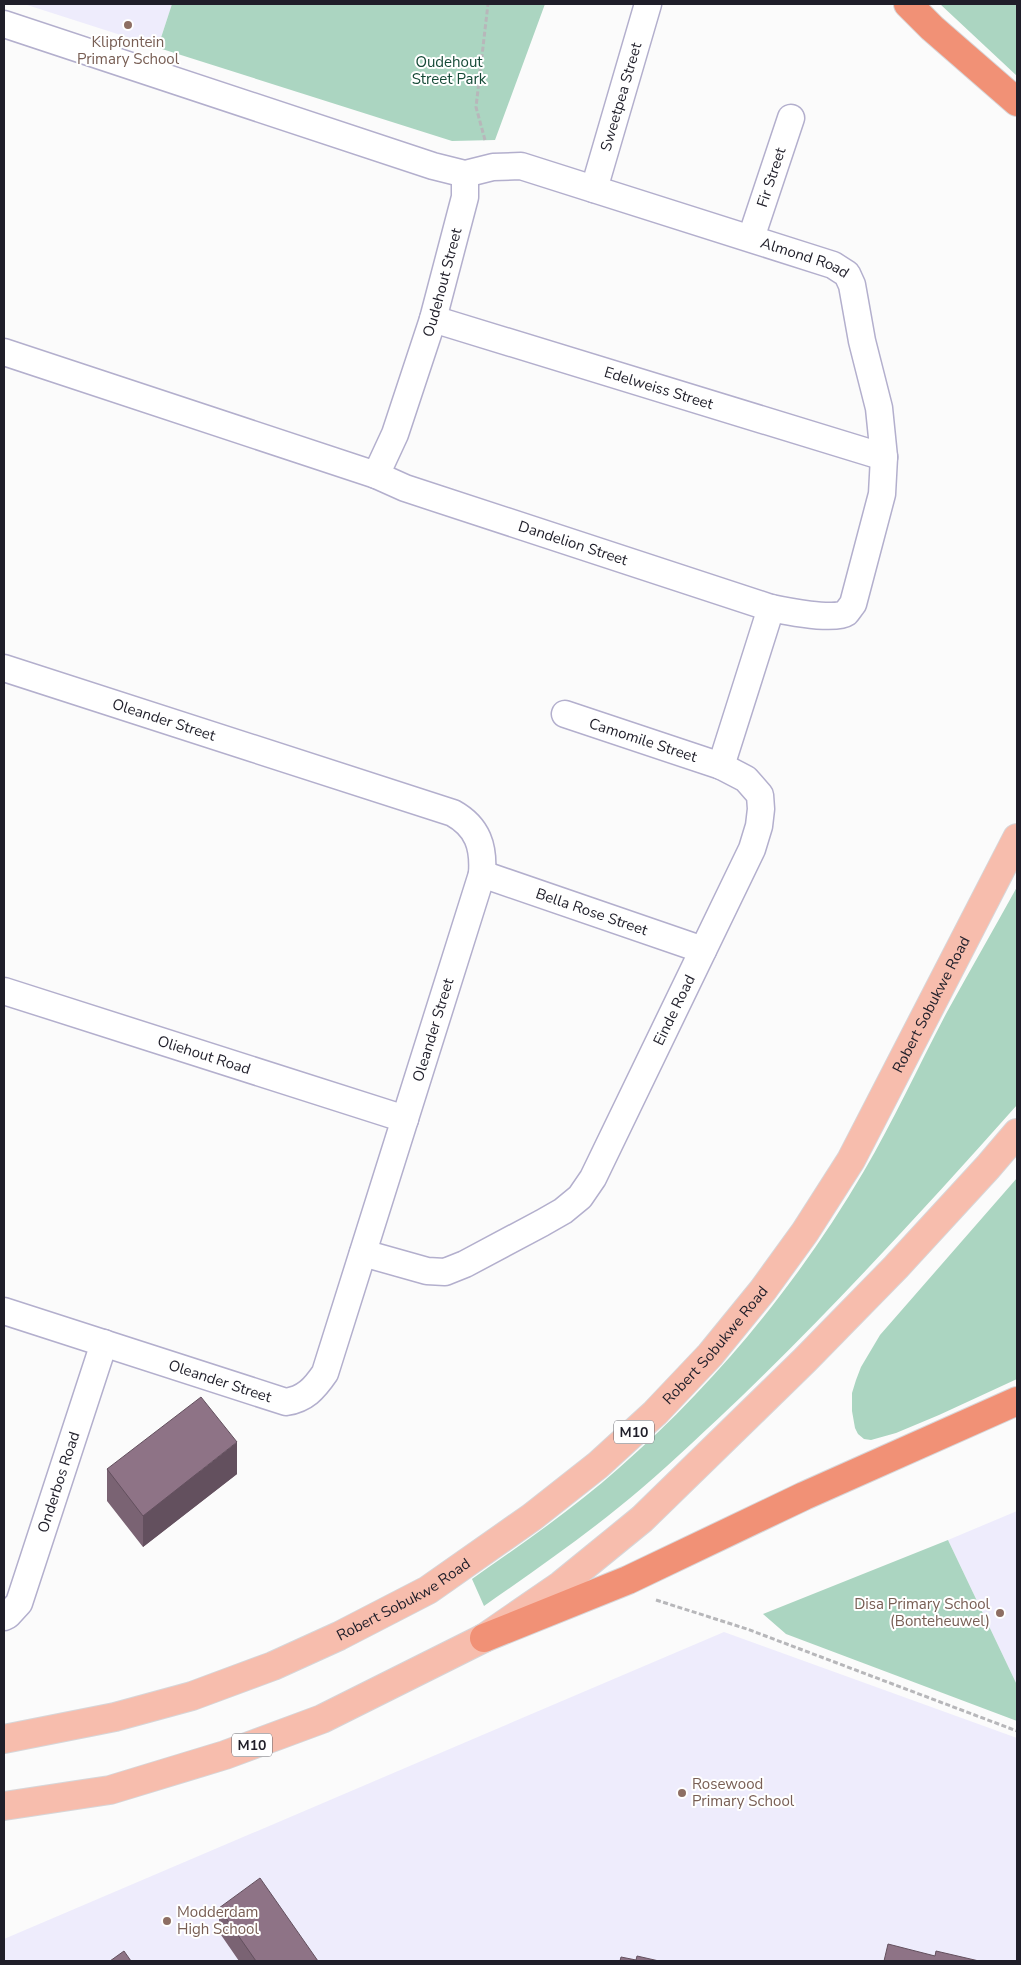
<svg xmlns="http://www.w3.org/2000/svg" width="1021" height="1965" font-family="'Nunito Sans',sans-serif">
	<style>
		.built { fill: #eeecfc }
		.green { fill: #abd5c1 }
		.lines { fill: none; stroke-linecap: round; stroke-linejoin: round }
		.street-casing { stroke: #b3afcd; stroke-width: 29 }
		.primary-casing { stroke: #d7d6d8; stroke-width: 30 }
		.highway-casing { stroke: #d7d6d8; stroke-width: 30 }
		.path { stroke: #b7b7ba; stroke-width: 3; stroke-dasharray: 5 2.5; stroke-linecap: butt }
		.street { stroke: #fff; stroke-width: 26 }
		.primary { stroke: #f7bdad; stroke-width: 28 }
		.highway { stroke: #f19176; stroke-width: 28 }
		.wall { fill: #7a6373 }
		.shaded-wall { fill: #63505e }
		.building { fill: #8e7386; stroke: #63505e }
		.education-dot { fill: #8d6e63; stroke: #fff; stroke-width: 2 }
		.labels { text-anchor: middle; stroke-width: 4; stroke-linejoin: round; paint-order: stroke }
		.shield { fill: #fff; stroke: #626269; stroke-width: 1 }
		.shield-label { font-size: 14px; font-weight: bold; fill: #1f1e29 }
		.education-label { font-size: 15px; fill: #785e54; stroke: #fff; text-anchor: start }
		.park-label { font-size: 15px; fill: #154a37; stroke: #fff }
		.street-label { font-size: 15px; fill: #1f1e29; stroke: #fff }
	</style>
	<rect width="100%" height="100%" fill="#fbfbfb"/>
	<!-- built -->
	<path class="built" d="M24,4H172L158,47Z
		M1017,1511V1685L948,1540Z
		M724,1632L1017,1738V1961H4V1939Z"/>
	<!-- green -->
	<path class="green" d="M172,4H545L495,140L452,141L162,49L158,47Z
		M940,4H1017V76Z
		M1017,887V1105C928,1205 838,1303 742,1396C709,1427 676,1459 642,1488C592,1531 538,1568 484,1606L472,1579C522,1544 573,1509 619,1468C715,1384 799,1282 864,1171C894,1120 919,1065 947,1012C970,970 994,929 1017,887Z
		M1017,1178V1379L939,1415L896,1433L871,1440L864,1439L858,1434L855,1428L852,1411V1393L856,1380L861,1367L880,1335Z
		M948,1540L1017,1685V1721L786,1634L763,1614Z"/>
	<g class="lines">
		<defs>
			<g id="street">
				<path id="s1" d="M4,24L433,166L465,174L493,167L521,166L833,265L847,274L852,285L862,341L879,408L884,457L882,494L853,604C851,606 848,611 846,613C835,621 785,611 771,608L405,488L376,475L4,352"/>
				<path id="s2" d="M594,189L648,4"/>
				<path id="s3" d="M751,238L791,118"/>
				<path id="s4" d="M433,319L884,457"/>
				<path id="s5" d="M376,475L395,434L433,319L465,197V174"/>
				<path id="s6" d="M4,668L453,813C478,827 484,847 482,874L325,1373C314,1389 305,1399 286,1402L4,1311"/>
				<path d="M721,766L771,608"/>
				<path id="s7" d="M482,874L703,950"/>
				<path id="s8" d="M4,991L405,1119"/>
				<path id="s9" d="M363,1253L427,1271L445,1272L465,1264L542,1223L563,1211L580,1197L593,1178L752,849L759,826L761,809L760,795L746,779L721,766L565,714"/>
				<path id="s10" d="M4,1617L8,1615L19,1603L104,1343"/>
			</g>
			<g id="primary">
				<path id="s11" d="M4,1739L115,1717L192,1696L273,1666L339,1636L428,1590L532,1517L598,1465L655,1413L710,1355L763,1290L805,1232L851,1160L1017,838"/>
				<path d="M4,1806L110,1790L225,1755L322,1719L484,1638L561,1585L642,1519L805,1360L896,1267L988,1167L1017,1133"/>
			</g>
			<path id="highway" d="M908,4L932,28L1017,102
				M484,1638L628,1580L804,1496L1017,1401"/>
		</defs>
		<!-- street casing -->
		<use href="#street" class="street-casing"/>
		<!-- primary casing -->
		<use href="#primary" class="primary-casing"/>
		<!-- highway casing -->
		<use href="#highway" class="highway-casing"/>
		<!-- path -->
		<path class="path" d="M485,140L476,107L488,4
			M656,1600L747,1629L1017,1731"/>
		<!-- street -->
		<use href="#street" class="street"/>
		<!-- primary -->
		<use href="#primary" class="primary"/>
		<!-- highway -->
		<use href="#highway" class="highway"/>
	</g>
	<!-- wall -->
	<path class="wall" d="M107,1469L237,1474L143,1547L107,1501Z
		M219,1908L318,1961H239L219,1932Z"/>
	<!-- shaded-wall -->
	<path class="shaded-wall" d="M237,1442V1474L143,1547V1516Z"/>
	<!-- building -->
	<path class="building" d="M201,1397L237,1442L143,1516L107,1469Z
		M260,1878L318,1961H256L219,1908Z
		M888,1944L935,1956L936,1951L979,1961H884Z
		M124,1951L131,1961H110Z
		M637,1956L659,1961H620L621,1957L636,1960Z"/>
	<!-- markers -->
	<g class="education-dot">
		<circle cx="128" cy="25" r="5"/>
		<circle cx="1000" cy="1613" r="5"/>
		<circle cx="682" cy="1793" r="5"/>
		<circle cx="167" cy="1921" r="5"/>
	</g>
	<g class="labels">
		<!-- shield labels -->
		<g class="shield">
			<rect x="614" y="1420.5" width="40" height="23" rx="4"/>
			<rect x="232" y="1733.5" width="40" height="23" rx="4"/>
		</g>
		<g class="shield-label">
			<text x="634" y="1437">M10</text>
			<text x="252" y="1750">M10</text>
		</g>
		<!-- education labels -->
		<g class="education-label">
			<text x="128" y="47" text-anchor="middle">Klipfontein<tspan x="128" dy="17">Primary School</tspan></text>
			<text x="990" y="1609" text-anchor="end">Disa Primary School<tspan x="990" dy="17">(Bonteheuwel)</tspan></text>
			<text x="692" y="1789">Rosewood<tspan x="692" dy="17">Primary School</tspan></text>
			<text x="177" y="1917">Modderdam<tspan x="177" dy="17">High School</tspan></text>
		</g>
		<!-- park labels -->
		<g class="park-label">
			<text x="449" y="67">Oudehout<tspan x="449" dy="17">Street Park</tspan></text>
		</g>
		<!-- street labels -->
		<g class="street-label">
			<text dy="5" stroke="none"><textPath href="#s2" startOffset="96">Sweetpea Street</textPath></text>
			<text dy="5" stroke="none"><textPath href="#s3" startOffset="64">Fir Street</textPath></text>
			<text dy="5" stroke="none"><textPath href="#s1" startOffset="840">Almond Road</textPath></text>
			<text dy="5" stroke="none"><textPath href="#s5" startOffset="204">Oudehout Street</textPath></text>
			<text dy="5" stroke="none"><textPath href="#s4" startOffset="236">Edelweiss Street</textPath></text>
			<text transform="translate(573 543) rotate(18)" y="5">Dandelion Street</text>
			<text dy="5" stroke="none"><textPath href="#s6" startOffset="168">Oleander Street</textPath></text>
			<text transform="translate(643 740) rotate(18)" y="5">Camomile Street</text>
			<text dy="5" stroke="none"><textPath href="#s7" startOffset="116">Bella Rose Street</textPath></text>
			<text dy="5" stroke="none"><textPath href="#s11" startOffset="1236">Robert Sobukwe Road</textPath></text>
			<text dy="5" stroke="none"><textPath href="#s9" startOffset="449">Einde Road</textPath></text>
			<text transform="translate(433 1030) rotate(-73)" y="5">Oleander Street</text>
			<text dy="5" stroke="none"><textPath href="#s8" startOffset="210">Oliehout Road</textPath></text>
			<text dy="5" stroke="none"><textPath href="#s11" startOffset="831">Robert Sobukwe Road</textPath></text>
			<text transform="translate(220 1381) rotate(18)" y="5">Oleander Street</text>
			<text dy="5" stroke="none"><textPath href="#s10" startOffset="148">Onderbos Road</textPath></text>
			<text dy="5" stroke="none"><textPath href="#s11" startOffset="426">Robert Sobukwe Road</textPath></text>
		</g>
	</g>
	<!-- border -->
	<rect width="1021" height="1965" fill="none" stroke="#1f1e29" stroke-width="10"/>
</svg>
